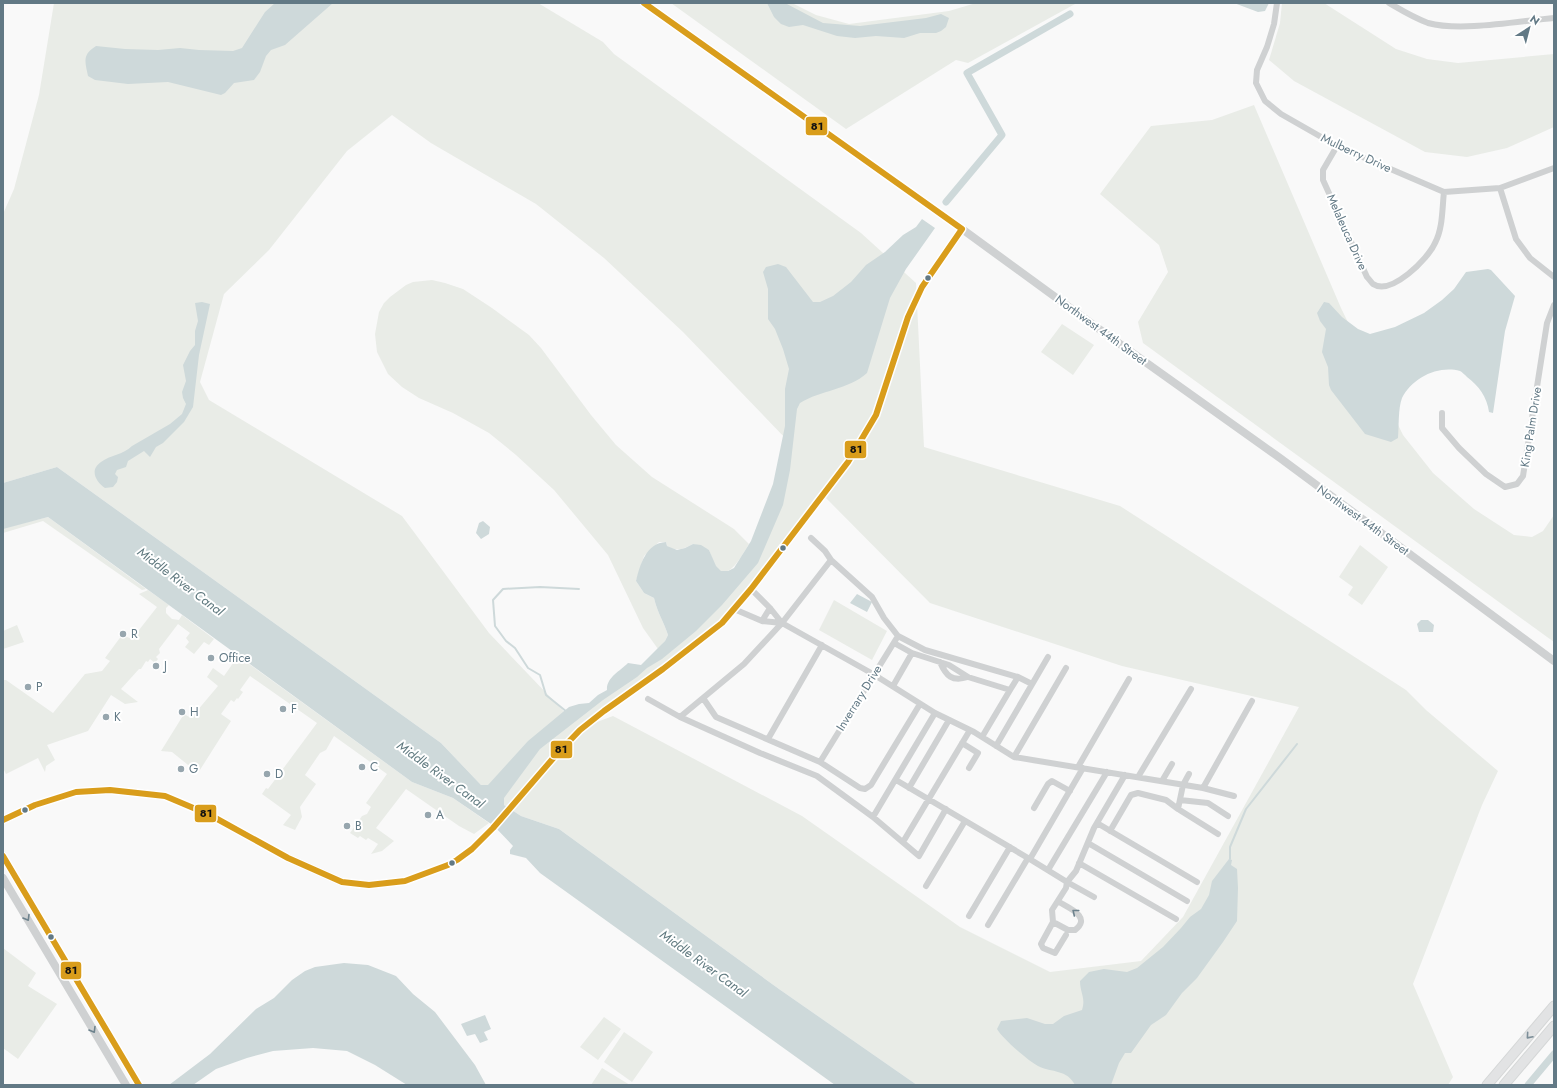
<svg xmlns="http://www.w3.org/2000/svg" width="1557" height="1088" font-family="Jost,sans-serif">
	<style>
		.green { fill: #e9ece7; fill-rule: evenodd }
		.water { fill: #ced9da }
		.lines { fill: none; stroke-linecap: round; stroke-linejoin: round }
		.stream { stroke: #ced9da; stroke-width: 2 }
		.canal { stroke: #ced9da; stroke-width: 7 }
		.secondary-casing { stroke: #d5d7d7; stroke-width: 11 }
		.minor { stroke: #cfd1d2; stroke-width: 6 }
		.tertiary { stroke: #cfd1d2; stroke-width: 8 }
		.secondary { stroke: #e2e3e4; stroke-width: 9 }
		.bus-1-casing { stroke: #fff; stroke-width: 9 }
		.bus-1 { stroke: #d99d1b; stroke-width: 6 }
		.oneway { stroke: #6d828d }
		.oneway2 { stroke: #7c8e98 }
		.bus-dot { fill: #627985; stroke: #fff; stroke-width: 1.5 }
		.poi-dot { fill: #97a6ae; stroke: #fff; stroke-width: 1.5 }
		.labels { text-anchor: middle; stroke-width: 4; stroke-linejoin: round; paint-order: stroke }
		.street-label { font-size: 12px; fill: #627985; stroke: #fff }
		.poi-label { font-size: 12px; fill: #627985; stroke: #fff; text-anchor: start }
		.water-label { font-size: 13px; font-style: italic; fill: #5e787e; stroke: #fff }
		.line-badge { stroke: #fff; stroke-width: 1.5 }
		.pale-badge-label { font-size: 11px; text-anchor: middle; font-weight: bold; fill: #111 }
	</style>
	<rect width="100%" height="100%" fill="#f9f9f9"/>
	<!-- green -->
	<path class="green" d="M54,3H538L603,42L614,54L861,233L916,283L924,447L1120,506L1406,690L1426,710L1498,771L1482,805L1413,984L1453,1077L1448,1085H917L779,989L559,829L521,816L504,805V798L481,785L441,743L57,467L3,483V214L14,189L39,95ZM392,115L431,143L536,204L604,258L683,332L787,440L778,502L724,598L625,682L571,719L489,633L402,516L209,400L200,382L224,294L269,250L347,151ZM823,495L930,603L1122,666L1299,707L1183,917L1141,961L1050,972L960,927L802,816L613,716L586,726L722,623Z
		M671,3H792L816,15L849,24L949,11L976,3H1075V4L968,63L956,60L846,129Z
		M1282,3H1324L1396,49L1427,59L1458,63L1554,54V127L1507,148L1467,157L1425,152L1294,81L1269,60L1280,23Z
		M1254,105L1341,308L1403,435L1433,473L1474,509L1514,535L1532,537L1543,531L1554,515V642L1143,343L1138,322L1168,272L1159,245L1100,194L1151,126L1212,120Z
		M432,280L445,283L463,289L492,308L529,335L541,348L591,415L616,445L652,477L734,529L749,544C743,553 728,585 715,566C713,562 711,555 709,550L693,544C684,549 676,552 667,546L666,542H659L644,556L636,581L644,593L654,598C657,612 664,622 668,635L665,641L658,649L643,628L608,555L554,490L516,455L489,433L453,413L419,398L402,387L388,374L377,352L375,334L379,312L384,303L390,297L406,285L413,282Z
		M1062,324L1094,345L1073,375L1041,352Z
		M48,517L146,589L142,590L43,521L3,533V528Z
		M1360,545L1388,567L1362,605L1348,595L1353,587L1339,577Z
		M148,590L169,605L166,608V613L172,619L179,620L182,615L214,639L209,645L204,642L194,654L185,647L189,642L186,638L190,633L178,624L159,649L160,653L156,657L158,659L155,663L150,659L148,662L146,661L141,669H139L121,689L138,702L125,704L111,695L88,731L47,745L55,760L46,766L45,772L38,758L6,774L3,768V680H6L53,713L85,674L102,671L110,661L105,658L122,635L132,639L157,607L139,594Z
		M834,600L887,631L872,660L819,630Z
		M17,625L24,642L3,649V631Z
		M238,656L412,782L453,798L489,823L474,834L459,826L406,789L376,828L394,841L382,851L371,854L378,844L368,838L366,840L360,836L358,838L350,833L362,816L367,814L371,807L366,803L387,774L334,736L326,750L320,753L305,775L316,784L300,807L302,817L295,830L283,825L291,815L262,794L266,788L268,789L317,723L250,676L240,690L243,692L238,699L237,698L234,702L231,700L221,714L231,721L198,773L172,752L161,751L184,714L191,718L218,686L207,677L213,668L224,676Z
		M3,948L36,973L28,986L57,1004L18,1059L3,1048Z
		M604,1017L621,1029L598,1060L580,1047Z
		M624,1032L653,1052L632,1082L604,1062Z
		M602,1068L630,1085H591Z"/>
	<!-- water -->
	<path class="water" d="M275,3H333L285,45L271,50L266,56L260,72L254,80L234,83L225,93L221,95L168,82L128,84L95,80L88,76C85,61 82,55 96,46L125,49L158,50L180,48L199,50L233,51L242,48L265,12Z
		M767,3H785L823,23L860,26L926,18L941,14L949,18L946,27L941,31L936,33H920L904,38L876,36L855,38L837,36L803,25L789,27L781,24L774,17Z
		M1234,3H1269L1265,11L1258,12Z
		M922,219L935,228L906,269L890,298L867,373C848,390 821,390 800,403L797,409L790,470L783,505L758,563L722,605L696,631L662,659L647,668L637,677L603,700L540,749L504,798V805L521,816L559,829L779,989L917,1085H835L540,873L526,858L510,854V850L513,846L494,826L453,798L412,782L48,517L3,529V483L57,467L441,743L481,785H488L528,741L569,707L579,704L589,703L598,695L607,690C606,678 620,671 628,663L641,665L665,641L668,635C664,622 657,612 654,598L644,593L636,581C640,565 646,543 666,542L667,546L677,550L685,548L693,544L701,545L709,550L716,566L721,571H728L734,568L751,541L773,484L785,426V389L789,369L783,349L775,329L768,319V289L763,272L766,267L778,264L786,267L813,302H820L833,296L851,282L866,265L885,252L903,235L916,227Z
		M1488,269L1491,270L1515,296L1505,331L1493,413L1489,412C1487,397 1479,386 1467,377C1465,375 1462,372 1460,371C1438,365 1412,378 1402,398C1398,408 1399,427 1398,438L1391,442L1365,434L1331,390L1329,385L1328,367L1322,352L1326,329L1320,321L1317,313L1324,302L1329,303L1342,317L1358,329L1370,334L1395,327L1424,313L1442,300L1454,289L1466,272Z
		M202,302L210,304L199,355L193,407L184,422L163,443L156,447L150,457L144,451L128,461L126,467L117,470L115,474L118,477L117,482L113,487L105,488C96,482 89,470 101,462C110,455 123,455 132,446L170,424L182,414L186,404L183,398L182,392L186,381L183,365L190,351L195,345V331L198,321L195,303Z
		M483,521L490,527L489,534L481,539L476,533L479,523Z
		M857,594L872,602L867,612L850,603Z
		M1421,620H1428L1434,625L1433,632H1419L1417,624Z
		M1229,859L1232,860L1231,865L1237,869L1238,888L1237,921L1223,942L1197,978L1182,993L1166,1015L1151,1025L1131,1053H1125L1119,1063L1111,1085H1075C1067,1069 1052,1073 1038,1066C1028,1061 1002,1038 997,1029L1001,1021L1027,1018L1045,1024H1053L1064,1016L1082,1010C1086,998 1080,993 1080,981L1089,972L1104,969L1127,972L1137,968L1163,947L1181,928L1190,917L1201,909L1209,895L1212,881Z
		M344,963L368,965L396,976L413,994L435,1012L475,1065L486,1085H407L375,1065L347,1051L313,1048L273,1051L247,1058L216,1069L193,1085H169L210,1054L256,1009L274,998L292,980L305,971L315,967Z
		M485,1015L491,1029L484,1032L488,1040L480,1043L475,1034L467,1036L461,1024Z"/>
	<g class="lines">
		<!-- stream -->
		<path class="stream" d="M567,712L546,695L540,675L528,668L515,648L506,641L495,626L493,600L503,589L540,587L579,589
			M1230,859V847L1246,809L1297,744"/>
		<!-- canal -->
		<path class="canal" d="M946,202L1002,135L967,73L1070,14
			M1528,1085L1554,1054"/>
		<defs>
			<path id="secondary" d="M1487,1085L1554,1006
				M1504,1085L1554,1026"/>
		</defs>
		<!-- secondary casing -->
		<use href="#secondary" class="secondary-casing"/>
		<!-- minor -->
		<path class="minor" d="M1277,3L1274,24L1267,47L1257,70L1256,83L1265,101L1281,114L1337,146L1444,192L1500,188L1554,168
			M1389,3C1401,10 1414,18 1428,23C1461,32 1519,21 1554,18
			M1337,146L1323,170V180L1367,277C1369,279 1371,282 1373,284C1391,296 1428,259 1435,243C1443,228 1442,209 1444,192
			M1500,188L1516,239L1530,258L1554,277
			M1442,413V428L1459,448L1486,474L1505,487L1517,484L1523,476L1547,323L1554,305
			M811,538L825,551L831,560
			M751,589L770,608L782,623
			M734,609L762,621L782,623L873,674L935,713L974,732L1014,757L1203,788L1234,796
			M762,621L770,608
			M912,653L949,665L968,677L1010,690L982,737
			M940,662C946,676 952,682 968,677
			M893,686L912,653L894,643
			M1010,690L1018,677
			M703,698L716,717L820,762L860,788L865,789L871,785L877,775L920,704
			M648,699L680,717
			M935,713L873,817L817,776L760,753L680,717L744,664L782,623L831,560L872,597L884,618L898,636L925,650L1018,677L1032,684
			M768,739L822,645
			M962,743L978,753L969,768
			M996,746L1048,657
			M1014,757L1066,668
			M820,762L898,636
			M1078,767L1129,679
			M1189,774L1183,785L1178,809L1218,834
			M1138,777L1191,689
			M896,780L1028,858
			M1162,781L1172,764
			M909,788L949,720
			M1203,788L1252,701
			M1180,800L1208,803L1228,816
			M1034,808L1048,784L1052,781L1070,791
			M873,817L919,856L946,809
			M1097,823L1197,882
			M1110,831L1131,795L1138,793L1166,800L1178,809
			M903,842L970,730
			M1088,843L1187,901
			M1030,859L1083,768
			M1079,863L1176,919
			M1048,870L1107,772
			M926,886L965,821
			M969,916L1010,847
			M1053,922L1068,930H1075C1092,917 1069,908 1059,902
			M988,925L1028,858L1067,882L1076,871L1094,828L1125,775
			M1066,935L1055,953L1043,948L1041,944L1053,922L1052,910L1066,888L1067,882L1094,897"/>
		<!-- tertiary -->
		<path class="tertiary" d="M644,3L962,229L1099,329L1280,458L1554,661
			M3,820L35,805L76,792L110,790L165,796L210,815L288,858L342,882L369,885L405,881L448,865L457,860L472,849L493,828L556,755L580,730L604,711L663,669L722,623L751,589L848,462L876,415L908,317L922,287L962,229
			M3,856L139,1085
			M3,878L126,1085"/>
		<!-- secondary -->
		<use href="#secondary" class="secondary"/>
		<defs>
			<path id="bus-1" d="M3,820L35,805L76,792L110,790L165,796L210,815L288,858L342,882L369,885L405,881L448,865L457,860L472,849L493,828L556,755L580,730L604,711L663,669L722,623L751,589L848,462L876,415L908,317L922,287L962,229L644,3
				M3,856L139,1085"/>
		</defs>
		<!-- bus-1 casing -->
		<use href="#bus-1" class="bus-1-casing"/>
		<!-- bus-1 -->
		<use href="#bus-1" class="bus-1"/>
	</g>
	<!-- one-way arrows -->
	<defs><path id="oneway-chevron" d="M-2-3.5L2.5 0L-2 3.5" fill="none" stroke-width="1.6" stroke-linecap="round" stroke-linejoin="round"/></defs>
	<g class="oneway">
		<use href="#oneway-chevron" transform="translate(1075 912) rotate(-141)"/>
		<use href="#oneway-chevron" transform="translate(27 918) rotate(59)"/>
		<use href="#oneway-chevron" transform="translate(93 1030) rotate(59)"/>
	</g>
	<use class="oneway2" href="#oneway-chevron" transform="translate(1529 1036) rotate(131)"/>
	<!-- markers -->
	<g class="bus-dot">
		<circle cx="928" cy="278" r="3.5"/>
		<circle cx="783" cy="548" r="3.5"/>
		<circle cx="25" cy="810" r="3.5"/>
		<circle cx="452" cy="863" r="3.5"/>
		<circle cx="51" cy="937" r="3.5"/>
	</g>
	<g class="poi-dot">
		<circle cx="123" cy="634" r="4"/>
		<circle cx="211" cy="658" r="4"/>
		<circle cx="156" cy="666" r="4"/>
		<circle cx="28" cy="687" r="4"/>
		<circle cx="283" cy="709" r="4"/>
		<circle cx="182" cy="712" r="4"/>
		<circle cx="106" cy="717" r="4"/>
		<circle cx="362" cy="767" r="4"/>
		<circle cx="181" cy="769" r="4"/>
		<circle cx="267" cy="774" r="4"/>
		<circle cx="428" cy="815" r="4"/>
		<circle cx="347" cy="826" r="4"/>
	</g>
	<g class="labels">
		<!-- street labels -->
		<g class="street-label">
			<text transform="translate(1356 153) rotate(25)" y="4">Mulberry Drive</text>
			<text transform="translate(1347 232) rotate(66)" y="4">Melaleuca Drive</text>
			<text transform="translate(1101 330) rotate(36)" y="4">Northwest 44th Street</text>
			<text transform="translate(1531 427) rotate(-81)" y="4">King Palm Drive</text>
			<text transform="translate(1363 520) rotate(36)" y="4">Northwest 44th Street</text>
			<text transform="translate(859 698) rotate(-58)" y="4">Inverrary Drive</text>
		</g>
		<!-- poi labels -->
		<g class="poi-label">
			<text x="131" y="638">R</text>
			<text x="219" y="662">Office</text>
			<text x="164" y="670">J</text>
			<text x="36" y="691">P</text>
			<text x="291" y="713">F</text>
			<text x="190" y="716">H</text>
			<text x="114" y="721">K</text>
			<text x="370" y="771">C</text>
			<text x="189" y="773">G</text>
			<text x="275" y="778">D</text>
			<text x="436" y="819">A</text>
			<text x="355" y="830">B</text>
		</g>
		<!-- water labels -->
		<g class="water-label">
			<text transform="translate(181 581) rotate(37)" y="5">Middle River Canal</text>
			<text transform="translate(441 774) rotate(36)" y="5">Middle River Canal</text>
			<text transform="translate(704 963) rotate(36)" y="5">Middle River Canal</text>
		</g>
	</g>
	<g class="line-badge">
		<rect x="805" y="116" width="23" height="20" rx="4" fill="#d99d1b"/>
		<rect x="844" y="440" width="23" height="19" rx="4" fill="#d99d1b"/>
		<rect x="550" y="740" width="23" height="19" rx="4" fill="#d99d1b"/>
		<rect x="194" y="804" width="23" height="19" rx="4" fill="#d99d1b"/>
		<rect x="60" y="961" width="22" height="19" rx="4" fill="#d99d1b"/>
	</g>
	<g class="pale-badge-label">
		<text x="817" y="130">81</text>
		<text x="856" y="453">81</text>
		<text x="561" y="753">81</text>
		<text x="206" y="817">81</text>
		<text x="71" y="974">81</text>
	</g>
	<!-- border -->
	<rect width="1557" height="1088" fill="none" stroke="#627985" stroke-width="8"/>
	<!-- north arrow -->
	<g transform="translate(1529 28) rotate(36)" stroke="#ffffff" stroke-width="3" paint-order="stroke">
	<path d="M0-3L7 15L0 10L-7 15Z" fill="#627985"/>
	<text y="-6" font-size="11" font-weight="bold" text-anchor="middle" fill="#627985">N</text>
	</g>
</svg>
